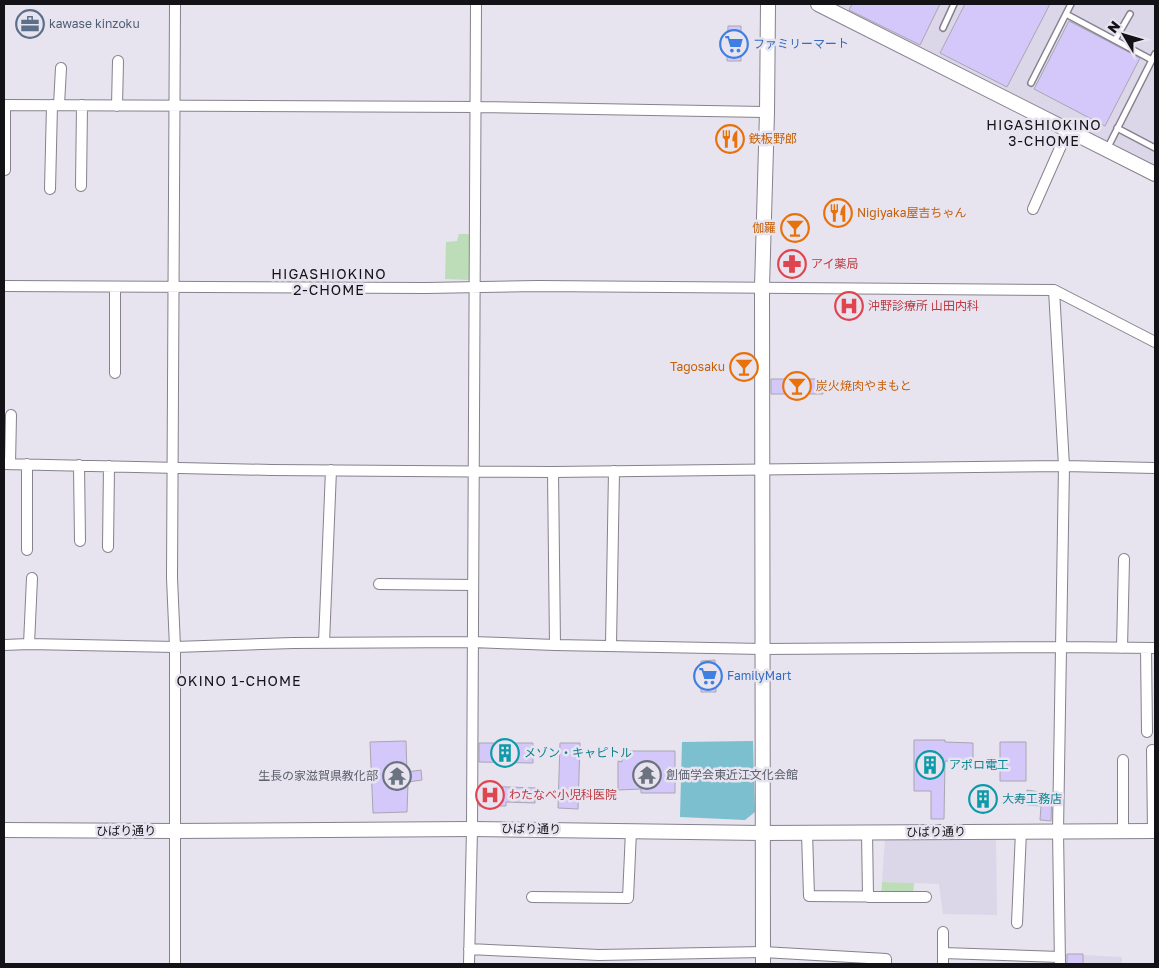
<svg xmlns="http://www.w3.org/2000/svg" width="1159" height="968" font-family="'Golos Text','Noto Sans JP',sans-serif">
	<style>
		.built { fill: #dcd6e9 }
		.green { fill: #bdddb8 }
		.water { fill: #7cbfcf }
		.building { fill: #d4c7fa; stroke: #a9a6b2 }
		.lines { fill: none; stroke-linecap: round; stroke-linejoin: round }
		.lane-casing { stroke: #86828d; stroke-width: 8 }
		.street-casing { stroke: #86828d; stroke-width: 12 }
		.secondary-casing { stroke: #86828d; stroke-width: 16 }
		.lane { stroke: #fff; stroke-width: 5 }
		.street { stroke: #fff; stroke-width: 10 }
		.secondary { stroke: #fff; stroke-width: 14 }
		.labels { text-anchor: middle; stroke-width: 5; stroke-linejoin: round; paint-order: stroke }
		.service-label { font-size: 12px; fill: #4e5e75; stroke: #e7e3ef; text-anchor: start }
		.shop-label { font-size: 12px; fill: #366cbe; stroke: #e7e3ef; text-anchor: start }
		.food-label { font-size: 12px; fill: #c56008; stroke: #e7e3ef; text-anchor: start }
		.health-label { font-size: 12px; fill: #be3a42; stroke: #e7e3ef; text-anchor: start }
		.culture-label { font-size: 12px; fill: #0d838f; stroke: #e7e3ef; text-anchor: start }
		.worship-label { font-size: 12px; fill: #5b616d; stroke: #e7e3ef; text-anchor: start }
		.street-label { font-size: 12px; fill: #131216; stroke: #e7e3ef }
		.neighbourhood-label { font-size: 14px; letter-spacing: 1px; fill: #131216; stroke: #e7e3ef }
	</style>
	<rect width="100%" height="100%" fill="#e7e3ef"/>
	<!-- built -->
	<path class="built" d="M832,4H1155V167Z
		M996,838L997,915L943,914L939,884L882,882L885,839Z
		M1065,954L1122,957V964H1065Z"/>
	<!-- green -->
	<path class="green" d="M459,234H470L469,280L445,279L446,242L457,241Z
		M882,882L914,883L913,894L881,896Z"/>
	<!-- water -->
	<path class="water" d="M753,741L755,812L745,820L680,817L682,742Z"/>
	<!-- building -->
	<path class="building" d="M852,4H940L920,45L849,10Z
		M965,4H1050L1007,87L940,53Z
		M1069,21L1140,58L1105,126L1034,89Z
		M728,26H741V61H727Z
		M771,379H823V394H771Z
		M715,660L716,692H701V661Z
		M914,740H945V742L973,743V761H945L944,819H931V791H914Z
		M406,741L407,772L421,770L422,780L408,782L407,812L373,813L370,742Z
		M1000,742H1026V781H1000Z
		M479,743H533V763L479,762Z
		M560,743H580L578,809L558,808Z
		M623,751H675V793H641V789L618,790V761L622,762Z
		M479,786L536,788L535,803L506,802V806H479Z
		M974,789H993V809L973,808Z
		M1027,790L1052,794L1051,821L1040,820L1041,806L1027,805Z
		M1067,954H1083V964H1067Z"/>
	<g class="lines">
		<defs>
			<path id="lane" d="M1066,14L1152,60
				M943,28L954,4
				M1115,40L1130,14
				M1031,83L1071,4
				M1117,128L1155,148
				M1107,149L1155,54"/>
			<path id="street" d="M4,105L477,107L767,112
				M59,105L61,68
				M117,106L118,61
				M5,170V105
				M81,186L82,105
				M50,189L52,105
				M1033,209L1068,130
				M4,286L426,288L538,286L1054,290L1155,342
				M1054,290L1064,466L1058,831L1060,964
				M115,373V288
				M4,464L271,470L553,472L1064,466L1155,468
				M10,464L11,415
				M27,464V550
				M79,465L80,541
				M553,472L555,645
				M108,547L109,466
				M379,584L473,585
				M324,643L331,470
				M29,644L32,578
				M4,645L29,644L175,647L293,643L472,642L555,645L763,649L1061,647L1155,648
				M611,645L614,471
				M1122,648L1124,559
				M1146,648L1147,732
				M1152,750L1153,831
				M1123,831V760
				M867,832L868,897
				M807,833L809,896L926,897
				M532,897L628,898L631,831
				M1017,923L1021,831
				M943,932V964
				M469,949L599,955L763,952L886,959V964
				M943,953L1060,957
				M175,964V647L172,578L175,4
				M469,964L472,829L476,4"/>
			<path id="secondary" d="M818,4L1155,174
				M4,830L174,831L472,829L761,833L1155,831
				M763,964L762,287L767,112L768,4"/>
		</defs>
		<!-- lane casing -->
		<use href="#lane" class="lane-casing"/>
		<!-- street casing -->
		<use href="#street" class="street-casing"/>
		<!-- secondary casing -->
		<use href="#secondary" class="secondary-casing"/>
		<!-- lane -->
		<use href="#lane" class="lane"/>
		<!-- street -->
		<use href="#street" class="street"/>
		<!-- secondary -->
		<use href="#secondary" class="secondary"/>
	</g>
	<!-- icons -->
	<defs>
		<symbol id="office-ring" viewBox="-11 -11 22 22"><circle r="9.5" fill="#e7e3ef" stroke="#5c6f8a" stroke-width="1.5"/><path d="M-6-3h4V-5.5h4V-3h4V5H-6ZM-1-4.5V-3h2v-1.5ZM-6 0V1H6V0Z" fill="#5c6f8a"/></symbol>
		<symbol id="supermarket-ring" viewBox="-11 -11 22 22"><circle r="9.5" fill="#e7e3ef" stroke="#3f7fe0" stroke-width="1.5"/><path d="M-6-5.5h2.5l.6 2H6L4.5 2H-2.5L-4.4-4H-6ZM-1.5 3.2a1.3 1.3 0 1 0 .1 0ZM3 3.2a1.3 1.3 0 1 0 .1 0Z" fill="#3f7fe0"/></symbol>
		<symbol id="restaurant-ring" viewBox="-11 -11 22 22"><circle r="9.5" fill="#e7e3ef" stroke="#e8710a" stroke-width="1.5"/><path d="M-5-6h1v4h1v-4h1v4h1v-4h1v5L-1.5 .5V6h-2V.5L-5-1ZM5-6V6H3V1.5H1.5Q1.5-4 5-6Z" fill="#e8710a"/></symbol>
		<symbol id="bar-ring" viewBox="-11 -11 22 22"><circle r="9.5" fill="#e7e3ef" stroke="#e8710a" stroke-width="1.5"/><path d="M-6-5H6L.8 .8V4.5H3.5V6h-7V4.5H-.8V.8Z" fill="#e8710a"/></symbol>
		<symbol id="pharmacy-ring" viewBox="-11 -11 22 22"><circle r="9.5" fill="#e7e3ef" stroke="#e0444e" stroke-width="1.5"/><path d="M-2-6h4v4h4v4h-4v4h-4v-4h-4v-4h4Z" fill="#e0444e"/></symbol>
		<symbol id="hospital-ring" viewBox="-11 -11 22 22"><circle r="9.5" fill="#e7e3ef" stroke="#e0444e" stroke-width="1.5"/><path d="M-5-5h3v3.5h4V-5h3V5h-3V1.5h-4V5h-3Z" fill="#e0444e"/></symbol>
		<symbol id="building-ring" viewBox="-11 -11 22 22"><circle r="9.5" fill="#e7e3ef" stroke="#0f9aa8" stroke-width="1.5"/><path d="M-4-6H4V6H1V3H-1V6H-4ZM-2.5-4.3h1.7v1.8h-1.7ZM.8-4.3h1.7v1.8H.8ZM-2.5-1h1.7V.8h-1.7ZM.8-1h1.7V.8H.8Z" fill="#0f9aa8"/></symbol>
		<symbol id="temple-ring" viewBox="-11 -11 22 22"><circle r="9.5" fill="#e7e3ef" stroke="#6b7280" stroke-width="1.5"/><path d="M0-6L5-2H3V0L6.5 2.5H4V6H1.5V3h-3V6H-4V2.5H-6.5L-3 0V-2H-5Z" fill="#6b7280"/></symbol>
	</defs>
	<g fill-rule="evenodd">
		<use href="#office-ring" x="14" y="8" width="32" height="32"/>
		<use href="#supermarket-ring" x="718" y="28" width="32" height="32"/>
		<use href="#restaurant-ring" x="714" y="123" width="32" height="32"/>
		<use href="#restaurant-ring" x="822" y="197" width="32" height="32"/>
		<use href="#bar-ring" x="779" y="212" width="32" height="32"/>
		<use href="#pharmacy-ring" x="776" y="248" width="32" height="32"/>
		<use href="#hospital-ring" x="833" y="290" width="32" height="32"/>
		<use href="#bar-ring" x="728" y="351" width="32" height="32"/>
		<use href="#bar-ring" x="781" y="370" width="32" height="32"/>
		<use href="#supermarket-ring" x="692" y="660" width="32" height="32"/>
		<use href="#building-ring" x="489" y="737" width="32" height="32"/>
		<use href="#building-ring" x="914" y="749" width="32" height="32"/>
		<use href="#temple-ring" x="631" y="759" width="32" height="32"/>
		<use href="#temple-ring" x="381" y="760" width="32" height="32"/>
		<use href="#hospital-ring" x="474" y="779" width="32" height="32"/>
		<use href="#building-ring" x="967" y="783" width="32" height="32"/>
	</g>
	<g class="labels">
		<!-- service labels -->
		<g class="service-label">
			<text x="49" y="28">kawase kinzoku</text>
		</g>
		<!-- shop labels -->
		<g class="shop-label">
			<text x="753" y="48">ファミリーマート</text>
			<text x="727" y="680">FamilyMart</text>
		</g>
		<!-- food labels -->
		<g class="food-label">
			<text x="749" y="143">鉄板野郎</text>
			<text x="857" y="217">Nigiyaka屋吉ちゃん</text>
			<text x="776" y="232" text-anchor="end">伽羅</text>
			<text x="725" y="371" text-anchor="end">Tagosaku</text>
			<text x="816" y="390">炭火焼肉やまもと</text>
		</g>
		<!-- health labels -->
		<g class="health-label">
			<text x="811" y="268">アイ薬局</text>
			<text x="868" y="310">沖野診療所 山田内科</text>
			<text x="509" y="799">わたなべ小児科医院</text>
		</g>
		<!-- culture labels -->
		<g class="culture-label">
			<text x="524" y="757">メゾン・キャピトル</text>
			<text x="949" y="769">アポロ電工</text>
			<text x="1002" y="803">大寿工務店</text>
		</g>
		<!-- worship labels -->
		<g class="worship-label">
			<text x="666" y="779">創価学会東近江文化会館</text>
			<text x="378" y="780" text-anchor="end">生長の家滋賀県教化部</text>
		</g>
		<!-- street labels -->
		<g class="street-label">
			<text transform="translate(531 829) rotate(1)" y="4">ひばり通り</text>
			<text x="126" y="835">ひばり通り</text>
			<text transform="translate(936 832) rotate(-1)" y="4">ひばり通り</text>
		</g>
		<!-- neighbourhood labels -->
		<g class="neighbourhood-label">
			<text x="1044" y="130">HIGASHIOKINO<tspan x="1044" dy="16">3-CHOME</tspan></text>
			<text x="329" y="279">HIGASHIOKINO<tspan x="329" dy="16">2-CHOME</tspan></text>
			<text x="239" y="686">OKINO 1-CHOME</text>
		</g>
	</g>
	<!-- border -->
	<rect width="1159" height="968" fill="none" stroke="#131216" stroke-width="10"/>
	<!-- north arrow -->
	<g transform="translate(1124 35) rotate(308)" stroke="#e7e3ef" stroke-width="4" paint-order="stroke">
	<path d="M0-4L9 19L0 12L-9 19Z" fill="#131216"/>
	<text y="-8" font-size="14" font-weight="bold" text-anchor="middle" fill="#131216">N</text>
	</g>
</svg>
